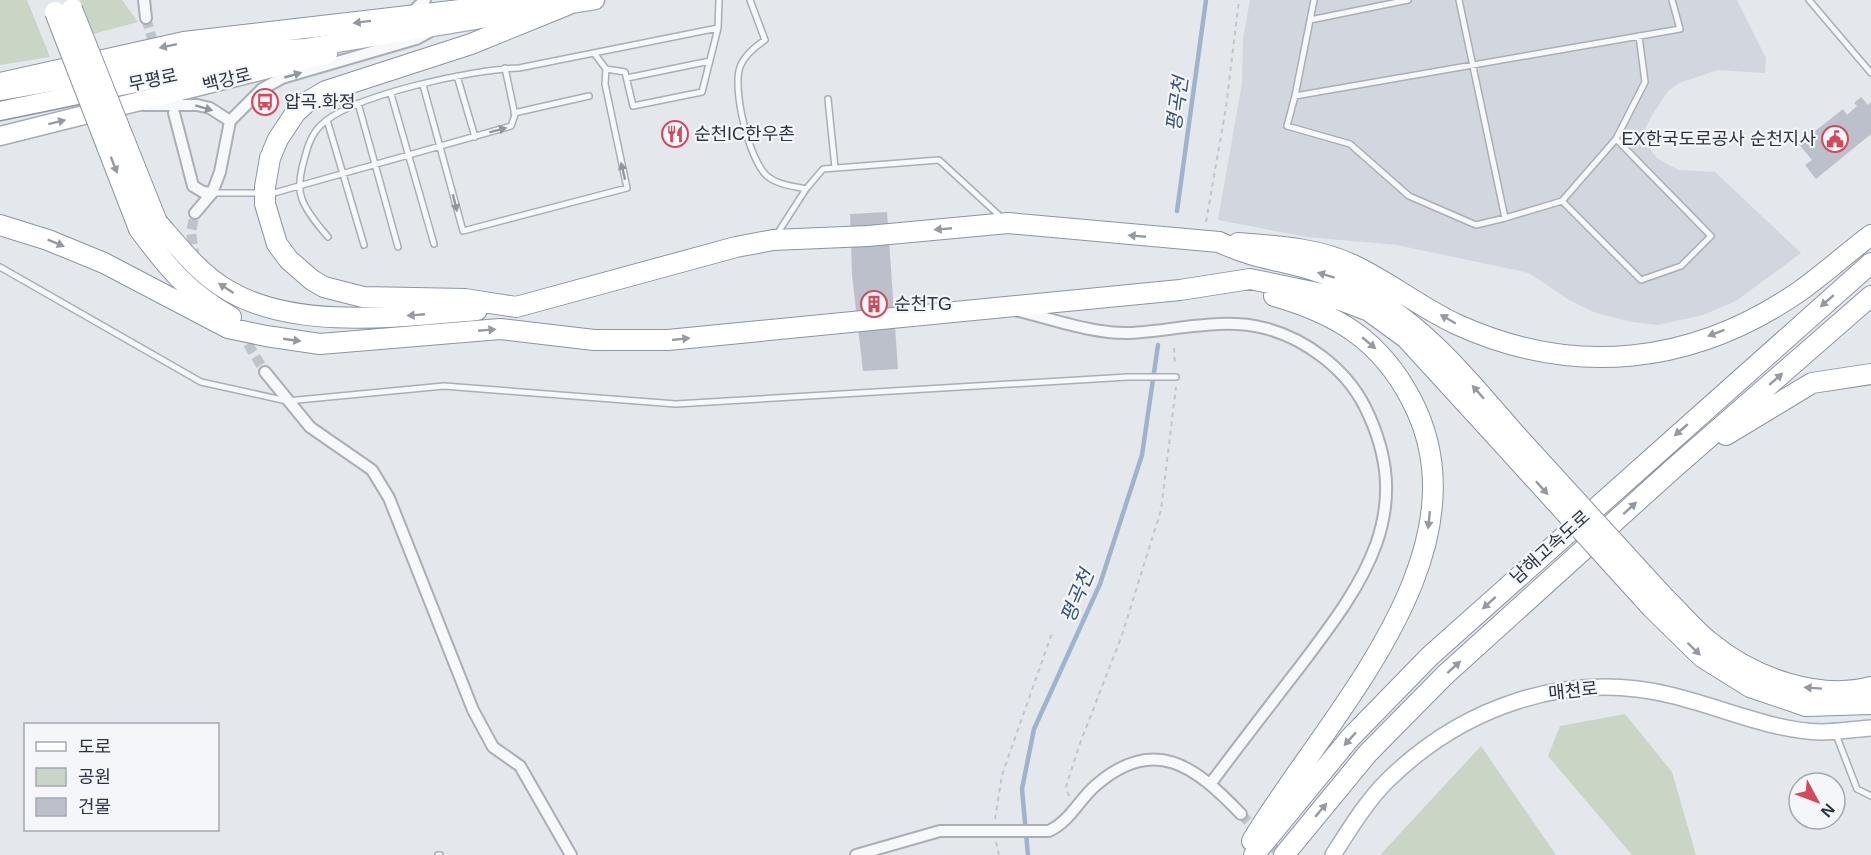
<svg xmlns="http://www.w3.org/2000/svg" width="1871" height="855" font-family="Arial,'Noto Sans KR',sans-serif">
	<style>
		.built { fill: #d2d6de }
		.green { fill: #c9d6c5 }
		.lines { fill: none; stroke-linecap: round; stroke-linejoin: round }
		.stream { stroke: #9fb4cc; stroke-width: 4.5 }
		.building { fill: #bbc0ca }
		.minor-tunnel { stroke: #bfc3cb; stroke-width: 10; stroke-dasharray: 10 5; stroke-linecap: butt }
		.service-casing { stroke: #a9aeb7; stroke-width: 8 }
		.minor-casing { stroke: #a9aeb7; stroke-width: 14 }
		.secondary-casing { stroke: #a9aeb7; stroke-width: 18 }
		.primary-casing { stroke: #a3abb8; stroke-width: 21 }
		.trunk-casing { stroke: #8b94a3; stroke-width: 21 }
		.motorway-casing { stroke: #8b94a3; stroke-width: 22 }
		.path { stroke: #c2c5cb; stroke-width: 2; stroke-dasharray: 4.5 4.5; stroke-linecap: butt }
		.service { stroke: #f7f8fa; stroke-width: 5 }
		.minor { stroke: #f7f8fa; stroke-width: 10 }
		.secondary { stroke: #fff; stroke-width: 15 }
		.primary { stroke: #fff; stroke-width: 18 }
		.trunk { stroke: #fff; stroke-width: 18 }
		.motorway { stroke: #fff; stroke-width: 20 }
		.motorway-bridge-casing { stroke: #8b94a3; stroke-width: 22; stroke-linecap: butt }
		.motorway-bridge { stroke: #fff; stroke-width: 20 }
		.oneway { fill: #959aa2 }
		.oneway2 { fill: #9196a0 }
		.labels { text-anchor: middle; stroke-width: 4.5; stroke-linejoin: round; paint-order: stroke }
		.street-label { font-size: 18px; fill: #2b3445; stroke: #f4f6f9 }
		.poi-label { font-size: 18px; fill: #2b3445; stroke: #f4f6f9; text-anchor: start }
		.water-label { font-size: 20px; font-style: italic; fill: #34527a; stroke: #f4f6f9 }
	</style>
	<rect width="100%" height="100%" fill="#e4e7ec"/>
	<!-- built -->
	<path class="built" d="M1250,0H1737L1766,58L1765,73L1718,70L1679,83L1668,91L1651,117L1645,129L1646,144L1657,158L1669,165L1679,170L1715,172L1801,253L1736,301L1703,315L1657,325L1632,322L1596,313L1569,300L1529,273L1397,245L1307,237L1218,220L1242,83L1243,39Z"/>
	<!-- green -->
	<path class="green" d="M0,0H27L50,57L0,65Z
		M80,0H122L138,22L93,34Z
		M1625,714L1672,772L1696,855H1632L1548,756L1560,726Z
		M1481,746L1556,855H1380Z"/>
	<g class="lines">
		<!-- stream -->
		<path class="stream" d="M1177,211L1206,0
			M1028,855L1022,789L1034,729L1100,584L1142,455L1158,345"/>
	</g>
	<!-- building -->
	<path class="building" d="M1861,97L1868,105L1871,102V134L1816,179L1805,165L1812,160L1799,144L1843,109L1847,115L1857,106L1854,103Z
		M887,212L898,369L863,371L852,275L850,214Z"/>
	<g class="lines">
		<!-- minor-tunnel -->
		<path class="minor-tunnel" d="M146,18L156,52
			M195,259L191,232L195,213
			M240,331L265,372
			M1241,814L1281,855"/>
		<defs>
			<path id="service" d="M750,0L765,40C756,46 744,56 740,67C732,89 749,160 767,176C778,185 793,186 806,189
				M1314,0L1295,96L1680,29L1672,0
				M1459,0L1505,218
				M1809,0L1871,73
				M1310,20L1408,0
				M594,53L606,69L625,72L633,106L702,92L718,28
				M457,76L475,137
				M627,78L710,61
				M423,85L463,231L627,188L605,84L606,69
				M391,94L434,244
				M1295,96L1287,126L1350,144L1409,196L1476,225L1505,218L1562,201L1616,139L1645,82L1639,36
				M828,99L835,168
				M358,103L398,247
				M514,113L589,96
				M327,120L364,245
				M212,193H255
				M274,193L511,126L515,115L505,68
				M1562,201L1641,280L1681,266L1711,236L1616,139
				M777,234L806,189L823,169L939,160L1002,218
				M328,237C319,226 307,213 302,199C298,189 300,178 302,168C306,153 309,137 320,126C350,95 475,69 519,68L718,28L719,0
				M0,267L201,382L287,401L444,386L676,404L1128,377H1176
				M1835,732L1857,789L1871,796
				M438,855H440"/>
			<path id="minor" d="M144,0L146,18
				M410,14L425,0
				M144,105H197L210,108L230,121
				M174,113L193,186L203,192L212,193L220,172L230,121L262,89L282,78L416,39L429,32
				M195,213L212,193
				M1018,311C1053,319 1093,334 1129,333C1173,331 1221,317 1264,328C1305,338 1346,369 1365,407C1417,511 1364,582 1302,664C1271,704 1241,743 1211,783
				M265,372L310,427L372,470L389,498L473,710L493,747L520,766L571,855
				M856,855L940,831H1049C1070,821 1078,801 1095,786C1154,734 1195,766 1241,814"/>
			<path id="secondary" d="M1333,855C1349,830 1366,802 1387,781C1462,707 1566,670 1670,695C1718,706 1772,731 1821,732C1837,732 1855,729 1871,728"/>
			<path id="primary" d="M552,7L595,0
				M1,91L226,52L306,48L504,15
				M0,136L328,54"/>
			<path id="trunk" d="M0,111L306,48"/>
			<path id="motorway" d="M567,5L471,44L326,91L307,102L296,112L278,139L270,158L265,187V204L277,244L289,260L312,280L324,287L363,297L465,299L516,307L736,247L773,240L868,236L1008,223L1219,242C1258,261 1295,261 1332,277C1412,309 1462,373 1517,436
				M0,83L184,42L468,9L552,5
				M157,222C179,247 199,274 229,291C298,331 401,316 477,310
				M0,225L48,240L104,263L228,328L266,336L320,344L500,329L594,340H668L1180,290L1250,279L1327,295L1369,311L1406,338L1503,444
				M139,229C168,268 188,293 231,317
				M1238,243C1276,246 1318,248 1353,265C1389,282 1420,307 1456,324C1574,378 1693,365 1800,291C1824,274 1847,253 1871,235
				M1726,435L1812,383L1871,374
				M1665,598C1680,612 1694,630 1711,643C1752,677 1818,701 1871,687
				M1652,608L1702,657L1750,687L1806,706L1871,704
				M1252,841C1325,718 1493,553 1411,399C1380,340 1337,314 1274,296
				M1254,855L1350,738L1430,656L1871,263
				M1284,855L1368,753L1445,675L1675,467L1871,296"/>
		</defs>
		<!-- service casing -->
		<use href="#service" class="service-casing"/>
		<!-- minor casing -->
		<use href="#minor" class="minor-casing"/>
		<!-- secondary casing -->
		<use href="#secondary" class="secondary-casing"/>
		<!-- primary casing -->
		<use href="#primary" class="primary-casing"/>
		<!-- trunk casing -->
		<use href="#trunk" class="trunk-casing"/>
		<!-- motorway casing -->
		<use href="#motorway" class="motorway-casing"/>
		<!-- path -->
		<path class="path" d="M1206,222L1226,107L1239,0
			M1174,348L1175,366
			M1069,796L1066,787L1079,746L1122,635L1161,510L1176,387
			M995,819L1002,775L1052,633
			M996,842L999,855"/>
		<!-- service -->
		<use href="#service" class="service"/>
		<!-- minor -->
		<use href="#minor" class="minor"/>
		<!-- secondary -->
		<use href="#secondary" class="secondary"/>
		<!-- primary -->
		<use href="#primary" class="primary"/>
		<!-- trunk -->
		<use href="#trunk" class="trunk"/>
		<!-- motorway -->
		<use href="#motorway" class="motorway"/>
		<defs>
			<path id="motorway-bridge" d="M72,9L157,222
				M55,12L139,229
				M1517,436L1665,598
				M1503,444L1652,608"/>
		</defs>
		<!-- motorway-bridge casing -->
		<use href="#motorway-bridge" class="motorway-bridge-casing"/>
		<!-- motorway-bridge -->
		<use href="#motorway-bridge" class="motorway-bridge"/>
	</g>
	<!-- one-way arrows -->
	<defs><path id="oneway-solid" d="M-6-.8H1V-3.2L6.5 0L1 3.2V.8H-6Z" transform="scale(1.5)"/></defs>
	<g class="oneway">
		<use href="#oneway-solid" transform="translate(362 22) rotate(173)"/>
		<use href="#oneway-solid" transform="translate(168 46) rotate(168)"/>
		<use href="#oneway-solid" transform="translate(57 122) rotate(-14)"/>
		<use href="#oneway-solid" transform="translate(114 165) rotate(69)"/>
		<use href="#oneway-solid" transform="translate(943 229) rotate(175)"/>
		<use href="#oneway-solid" transform="translate(1137 236) rotate(-175)"/>
		<use href="#oneway-solid" transform="translate(56 243) rotate(22)"/>
		<use href="#oneway-solid" transform="translate(1326 275) rotate(-163)"/>
		<use href="#oneway-solid" transform="translate(226 288) rotate(-147)"/>
		<use href="#oneway-solid" transform="translate(1827 301) rotate(139)"/>
		<use href="#oneway-solid" transform="translate(416 315) rotate(175)"/>
		<use href="#oneway-solid" transform="translate(1448 319) rotate(-150)"/>
		<use href="#oneway-solid" transform="translate(487 330) rotate(-5)"/>
		<use href="#oneway-solid" transform="translate(1716 333) rotate(159)"/>
		<use href="#oneway-solid" transform="translate(681 339) rotate(-6)"/>
		<use href="#oneway-solid" transform="translate(292 340) rotate(8)"/>
		<use href="#oneway-solid" transform="translate(1369 343) rotate(40)"/>
		<use href="#oneway-solid" transform="translate(1776 379) rotate(-41)"/>
		<use href="#oneway-solid" transform="translate(1478 392) rotate(-131)"/>
		<use href="#oneway-solid" transform="translate(1681 430) rotate(139)"/>
		<use href="#oneway-solid" transform="translate(1542 488) rotate(48)"/>
		<use href="#oneway-solid" transform="translate(1630 508) rotate(-42)"/>
		<use href="#oneway-solid" transform="translate(1429 520) rotate(96)"/>
		<use href="#oneway-solid" transform="translate(1489 603) rotate(138)"/>
		<use href="#oneway-solid" transform="translate(1694 649) rotate(44)"/>
		<use href="#oneway-solid" transform="translate(1454 667) rotate(-42)"/>
		<use href="#oneway-solid" transform="translate(1813 688) rotate(-176)"/>
		<use href="#oneway-solid" transform="translate(1350 739) rotate(132)"/>
		<use href="#oneway-solid" transform="translate(1321 810) rotate(-50)"/>
	</g>
	<g class="oneway2">
		<use href="#oneway-solid" transform="translate(293 75) rotate(-16)"/>
		<use href="#oneway-solid" transform="translate(204 108) rotate(17)"/>
		<use href="#oneway-solid" transform="translate(498 130) rotate(-15)"/>
		<use href="#oneway-solid" transform="translate(623 171) rotate(-103)"/>
		<use href="#oneway-solid" transform="translate(455 203) rotate(76)"/>
	</g>
	<!-- icons -->
	<defs>
		<symbol id="bus-ring" viewBox="-11 -11 22 22"><circle r="9.5" fill="#f4f6f9" stroke="#d1495b" stroke-width="1.5"/><path d="M-5-6H5V4H4V6H2V4H-2V6H-4V4H-5ZM-3.5-4V0h7V-4ZM-3.5 1.2v1.5H-2V1.2ZM2 1.2v1.5H3.5V1.2Z" fill="#d1495b"/></symbol>
		<symbol id="restaurant-ring" viewBox="-11 -11 22 22"><circle r="9.5" fill="#f4f6f9" stroke="#d1495b" stroke-width="1.5"/><path d="M-5-6h1v4h1v-4h1v4h1v-4h1v5L-1.5 .5V6h-2V.5L-5-1ZM5-6V6H3V1.5H1.5Q1.5-4 5-6Z" fill="#d1495b"/></symbol>
		<symbol id="civic-ring" viewBox="-11 -11 22 22"><circle r="9.5" fill="#f4f6f9" stroke="#d1495b" stroke-width="1.5"/><path d="M-.6-6.5H3V-4.5H.6V-3L4-1V1h2V6H-6V1h2V-1L-.6-3ZM-1.2 2.5V6h2.4V2.5Z" fill="#d1495b"/></symbol>
		<symbol id="building-ring" viewBox="-11 -11 22 22"><circle r="9.5" fill="#f4f6f9" stroke="#d1495b" stroke-width="1.5"/><path d="M-4-6H4V6H1V3H-1V6H-4ZM-2.5-4.3h1.7v1.8h-1.7ZM.8-4.3h1.7v1.8H.8ZM-2.5-1h1.7V.8h-1.7ZM.8-1h1.7V.8H.8Z" fill="#d1495b"/></symbol>
	</defs>
	<g fill-rule="evenodd">
		<use href="#bus-ring" x="250" y="87" width="30" height="30"/>
		<use href="#restaurant-ring" x="660" y="119" width="30" height="30"/>
		<use href="#civic-ring" x="1820" y="124" width="30" height="30"/>
		<use href="#building-ring" x="859" y="289" width="30" height="30"/>
	</g>
	<g class="labels">
		<!-- street labels -->
		<g class="street-label">
			<text transform="translate(153 80) rotate(-12)" y="6">무평로</text>
			<text transform="translate(227 80) rotate(-14)" y="6">백강로</text>
			<text transform="translate(1550 547) rotate(-42)" y="6">남해고속도로</text>
			<text transform="translate(1573 691) rotate(-6)" y="6">매천로</text>
		</g>
		<!-- poi labels -->
		<g class="poi-label">
			<text x="284" y="108">압곡.화정</text>
			<text x="694" y="140">순천IC한우촌</text>
			<text x="1816" y="145" text-anchor="end">EX한국도로공사 순천지사</text>
			<text x="894" y="310">순천TG</text>
		</g>
		<!-- water labels -->
		<g class="water-label">
			<text transform="translate(1177 104) rotate(-82)" y="7">평곡천</text>
			<text transform="translate(1077 596) rotate(-67)" y="7">평곡천</text>
		</g>
	</g>
	<!-- legend -->
	<rect x="24" y="723" width="195" height="108" fill="#f4f6f9" stroke="#a4a8b1" stroke-width="1.5"/>
	<rect x="36" y="742" width="30" height="9" fill="#ffffff" stroke="#a4a8b1" stroke-width="1.5"/>
	<text x="78" y="753" font-size="18" fill="#2b3445">도로</text>
	<rect x="36" y="768" width="30" height="18" fill="#c9d6c5" stroke="#a4a8b1" stroke-width="1.5"/>
	<text x="78" y="783" font-size="18" fill="#2b3445">공원</text>
	<rect x="36" y="798" width="30" height="18" fill="#bbc0ca" stroke="#a4a8b1" stroke-width="1.5"/>
	<text x="78" y="813" font-size="18" fill="#2b3445">건물</text>
	<!-- north arrow -->
	<g transform="translate(1817 801) rotate(131)"><circle r="28" fill="#f4f6f9" stroke="#a4a8b1" stroke-width="1.5"/>
	<path d="M0-4.5L10 22L0 15L-10 22Z" fill="#d1495b"/>
	<text y="-9" font-size="16" font-weight="bold" text-anchor="middle" fill="#2b3445">N</text>
	</g>
</svg>
